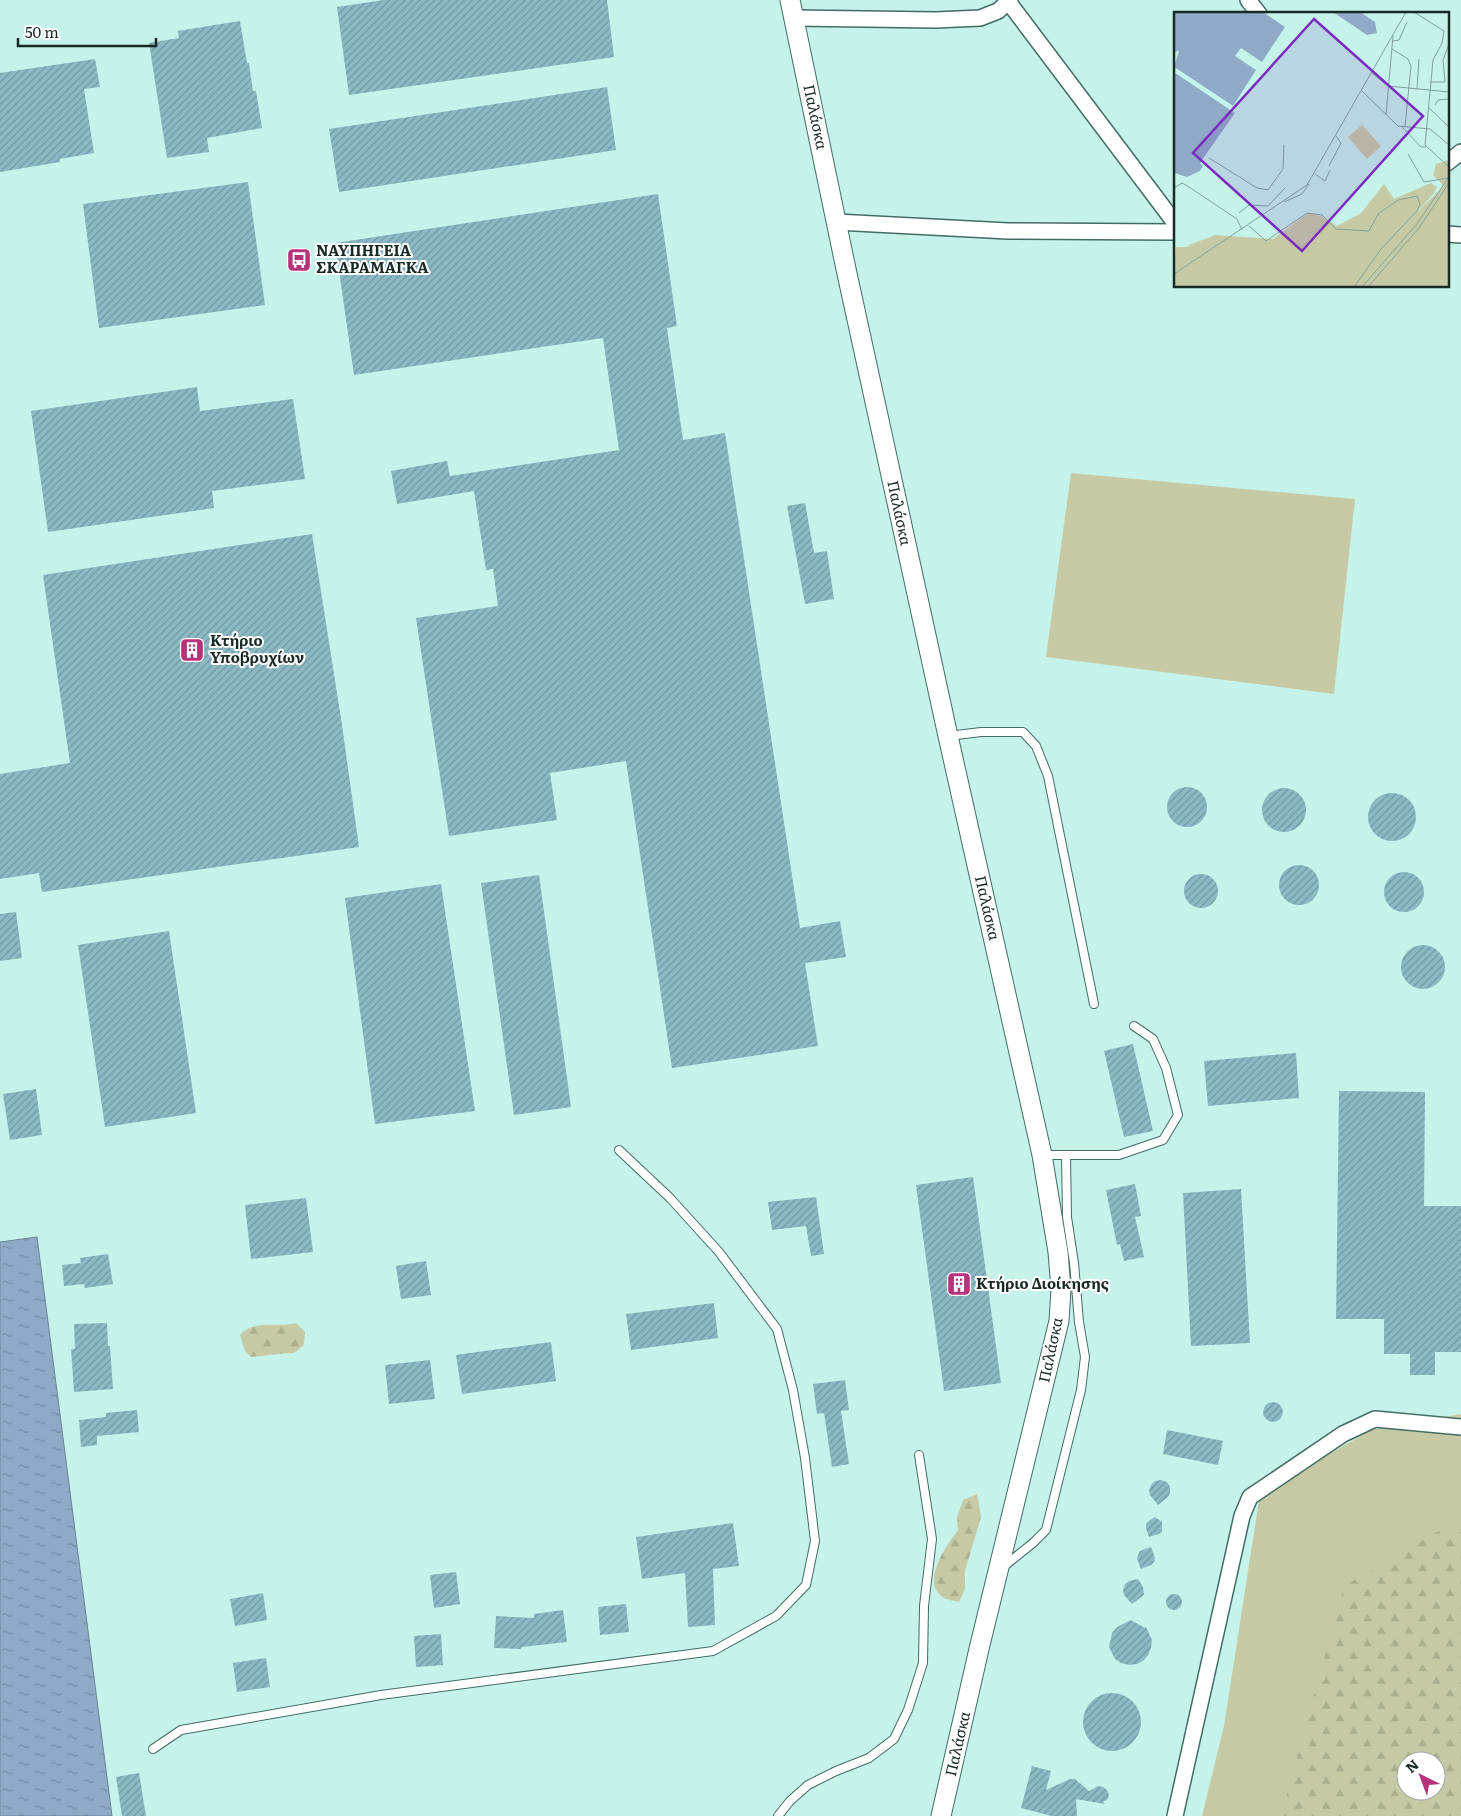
<svg xmlns="http://www.w3.org/2000/svg" width="1461" height="1816" font-family="Literata,serif">
	<style>
		.green { fill: #c6caa4; fill-rule: evenodd }
		.forest { fill: url(#forest-firs); fill-rule: evenodd }
		.water { fill: url(#water-ripples); stroke: #6b8397 }
		.building { fill: url(#building-hatch) }
		.lines { fill: none; stroke-linecap: round; stroke-linejoin: round }
		.service-casing { stroke: #426c64; stroke-width: 10 }
		.minor-casing { stroke: #426c64; stroke-width: 18 }
		.tertiary-casing { stroke: #426c64; stroke-width: 21 }
		.service { stroke: #fff; stroke-width: 8 }
		.minor { stroke: #fff; stroke-width: 15 }
		.tertiary { stroke: #fff; stroke-width: 19 }
		.labels { text-anchor: middle; stroke-width: 4; stroke-linejoin: round; paint-order: stroke }
		.street-label { font-size: 15px; fill: #182926; stroke: #fff }
		.poi-label { font-size: 15px; font-weight: bold; fill: #182926; stroke: #fff; text-anchor: start }
		.inset-road { fill: none; stroke: #80a29b; stroke-width: 1 }
		.view { fill: #7b2cbf; fill-opacity: 0.15; stroke: #7b2cbf; stroke-width: 2.5 }
		.inset-edge { fill: none; stroke: #182926; stroke-width: 2.5 }
	</style>
	<defs>
		<pattern id="forest-firs" width="22" height="20" patternUnits="userSpaceOnUse" patternTransform="scale(1.25)"><rect width="22" height="20" fill="#c6caa4"/><path d="M5 1l3.5 6h-7zM16 11l3.5 6h-7z" fill="#a9ae8d"/></pattern>
		<pattern id="water-ripples" width="26" height="14" patternUnits="userSpaceOnUse" patternTransform="scale(1.25)"><rect width="26" height="14" fill="#8eaac7"/><path d="M2 4q2-2 4 0t4 0M15 11q2-2 4 0t4 0" fill="none" stroke="#738aa1"/></pattern>
		<pattern id="building-hatch" width="6" height="6" patternUnits="userSpaceOnUse" patternTransform="scale(1.25)"><rect width="6" height="6" fill="#8bbac5"/><path d="M-1 1l2-2M0 6l6-6M5 7l2-2" fill="none" stroke="#7197a0"/></pattern>
	</defs>
	<rect width="100%" height="100%" fill="#c5f3e9"/>
	<!-- green -->
	<path class="green" d="M1071,473L1355,499L1334,694L1046,657Z
		M1461,1414V1816H1202L1224,1726L1260,1494L1371,1430ZM1406,1761H1436V1791H1406Z"/>
	<!-- forest -->
	<path class="forest" d="M296,1323L305,1332L304,1345L294,1353C279,1353 265,1356 251,1357L245,1351L240,1335C255,1319 277,1328 296,1323Z
		M977,1494L981,1517L965,1571V1589L959,1602C955,1601 948,1600 944,1598C919,1583 947,1545 958,1530L957,1518L963,1500Z
		M1461,1518V1816H1281L1344,1586ZM1406,1761H1436V1791H1406Z"/>
	<!-- water -->
	<path class="water" d="M37,1237L112,1816H0V1242Z"/>
	<!-- building -->
	<path class="building" d="M384,0H607L614,57L349,95L337,7Z
		M240,21L247,63H249L253,91H256L262,128L207,138L209,152L167,158L149,43L179,38L178,31Z
		M95,59L100,87L84,89L94,153L60,159V162L0,172V73Z
		M607,87L616,150L339,192L329,129Z
		M248,182L265,305L99,328L83,204Z
		M658,194L677,326L667,328L683,440L725,433L800,928L840,921L846,957L805,963L818,1046L672,1068L626,761L550,773L557,820L449,836L416,618L498,606L493,569L486,570L474,491L397,504L391,471L447,461L450,476L619,450L603,338L354,375L335,243Z
		M197,387L200,411L293,399L305,479L212,491L214,508L48,532L31,411Z
		M805,503L814,553L827,551L834,599L805,604L787,506Z
		M312,534L342,725L359,847L42,892L39,873L0,879V774L70,763L43,575Z
		M1167 807a20 20 0 1 1 40 0a20 20 0 1 1-40 0Z
		M1262 810a22 22 0 1 1 44 0a22 22 0 1 1-44 0Z
		M1368 817a24 24 0 1 1 48 0a24 24 0 1 1-48 0Z
		M1279 885a20 20 0 1 1 40 0a20 20 0 1 1-40 0Z
		M1384 892a20 20 0 1 1 40 0a20 20 0 1 1-40 0Z
		M1184 891a17 17 0 1 1 34 0a17 17 0 1 1-34 0Z
		M539,875L571,1107L514,1115L481,883Z
		M441,884L475,1111L375,1124L345,898Z
		M16,912L22,958L0,961V914Z
		M169,931L196,1113L105,1127L78,945Z
		M1401 967a22 22 0 1 1 44 0a22 22 0 1 1-44 0Z
		M1133,1044L1153,1131L1124,1137L1104,1051Z
		M1296,1053L1299,1098L1208,1106L1204,1061Z
		M36,1089L42,1135L10,1140L3,1094Z
		M1339,1091L1425,1092L1424,1206H1461V1352H1435V1375H1410V1354H1384V1319H1336Z
		M973,1177L1001,1383L944,1391L916,1185Z
		M1135,1184L1141,1216L1135,1217L1144,1257L1124,1261L1120,1244L1117,1245L1106,1190Z
		M1241,1189L1250,1343L1191,1346L1183,1193Z
		M816,1197L824,1254L811,1256L806,1226L772,1230L768,1202Z
		M306,1198L313,1252L251,1259L245,1205Z
		M108,1254L113,1284L85,1288L84,1284L64,1286L62,1265L81,1263L80,1258Z
		M426,1261L431,1295L401,1299L396,1266Z
		M714,1303L718,1338L631,1350L626,1314Z
		M107,1323L108,1346H110L113,1389L74,1392L71,1349H75L74,1324Z
		M551,1342L556,1381L462,1394L456,1355Z
		M430,1360L435,1399L389,1404L385,1365Z
		M845,1380L849,1410L841,1411L849,1464L832,1467L824,1413L817,1414L813,1384Z
		M1263 1412a10 10 0 1 1 20 0a10 10 0 1 1-20 0Z
		M137,1410L139,1432L97,1436V1445L81,1447L79,1420L106,1417V1413Z
		M1167,1430L1223,1441L1218,1465L1163,1454Z
		M1161,1480L1167,1482L1170,1487V1493L1168,1497L1158,1505L1150,1495L1149,1490L1151,1485L1155,1481Z
		M1155,1517L1162,1522V1531L1159,1534L1149,1537L1146,1528V1524L1149,1521Z
		M733,1523L739,1566L713,1569L715,1625L688,1627L685,1573L642,1579L636,1537Z
		M1151,1547L1155,1558L1154,1562L1151,1565L1141,1569L1137,1559L1138,1555L1140,1551Z
		M456,1572L460,1604L434,1608L430,1575Z
		M1138,1579L1143,1587L1144,1595L1132,1604L1124,1595L1123,1590L1125,1584L1129,1581Z
		M263,1593L267,1620L235,1626L230,1599Z
		M1166 1602a8 8 0 1 1 16 0a8 8 0 1 1-16 0Z
		M626,1604L629,1632L600,1635L598,1607Z
		M563,1610L567,1642L522,1647L521,1649L494,1648L496,1616L534,1618V1614Z
		M1131,1620L1145,1628L1146,1627L1152,1640L1151,1648L1148,1655L1143,1661L1137,1664L1129,1665L1121,1663L1115,1659L1109,1647L1112,1633L1117,1627Z
		M441,1634L443,1665L416,1667L414,1636Z
		M266,1658L270,1687L237,1692L233,1663Z
		M1083 1722a29 29 0 1 1 58 0a29 29 0 1 1-58 0Z
		M1032,1766L1051,1771L1046,1790L1070,1779H1075L1089,1791L1098,1786L1103,1787L1107,1790L1109,1795L1108,1799L1103,1802L1105,1804L1076,1799L1077,1816H1052L1021,1808Z
		M139,1773L146,1816H122L116,1777Z"/>
	<g class="lines">
		<defs>
			<path id="service" d="M948,736L981,732H1023L1036,746L1048,776L1094,1004
				M1042,1155H1119L1163,1140L1178,1115L1166,1068L1153,1039L1134,1026
				M1003,1567L1033,1543L1046,1530L1081,1390L1085,1357L1079,1322L1074,1263L1067,1217L1066,1155
				M153,1749L181,1730L381,1695L713,1651L776,1616L806,1585L815,1541L805,1458L793,1390L777,1329L719,1252L670,1198L619,1150
				M778,1816L790,1801L808,1785L836,1771L869,1758L894,1739L908,1710L923,1663L924,1606L932,1539L919,1455"/>
			<path id="minor" d="M1007,0L1175,223
				M1248,0L1259,14
				M794,18L936,20L980,18L998,11L1010,0
				M1447,163L1461,152
				M836,222L1008,231L1175,232
				M1447,234L1461,235
				M1175,1816L1242,1516L1250,1497L1343,1434L1375,1419L1461,1427"/>
			<path id="tertiary" d="M790,0L846,269L948,736L1042,1155L1058,1252L1061,1289L1059,1321L979,1649L941,1816"/>
		</defs>
		<!-- service casing -->
		<use href="#service" class="service-casing"/>
		<!-- minor casing -->
		<use href="#minor" class="minor-casing"/>
		<!-- tertiary casing -->
		<use href="#tertiary" class="tertiary-casing"/>
		<!-- service -->
		<use href="#service" class="service"/>
		<!-- minor -->
		<use href="#minor" class="minor"/>
		<!-- tertiary -->
		<use href="#tertiary" class="tertiary"/>
	</g>
	<!-- icons -->
	<defs>
		<symbol id="bus-square" viewBox="-11 -11 22 22"><rect x="-9" y="-9" width="18" height="18" rx="4" fill="#b5337b" stroke="#fff"/><path d="M-5-6H5V4H4V6H2V4H-2V6H-4V4H-5ZM-3.5-4V0h7V-4ZM-3.5 1.2v1.5H-2V1.2ZM2 1.2v1.5H3.5V1.2Z" fill="#fff"/></symbol>
		<symbol id="building-square" viewBox="-11 -11 22 22"><rect x="-9" y="-9" width="18" height="18" rx="4" fill="#b5337b" stroke="#fff"/><path d="M-4-6H4V6H1V3H-1V6H-4ZM-2.5-4.3h1.7v1.8h-1.7ZM.8-4.3h1.7v1.8H.8ZM-2.5-1h1.7V.8h-1.7ZM.8-1h1.7V.8H.8Z" fill="#fff"/></symbol>
	</defs>
	<g fill-rule="evenodd">
		<use href="#bus-square" x="285" y="246" width="28" height="28"/>
		<use href="#building-square" x="178" y="636" width="28" height="28"/>
		<use href="#building-square" x="945" y="1270" width="28" height="28"/>
	</g>
	<g class="labels">
		<!-- street labels -->
		<g class="street-label">
			<text transform="translate(815 117) rotate(78)" y="5">Παλάσκα</text>
			<text transform="translate(899 513) rotate(78)" y="5">Παλάσκα</text>
			<text transform="translate(987 908) rotate(77)" y="5">Παλάσκα</text>
			<text transform="translate(1051 1350) rotate(-78)" y="5">Παλάσκα</text>
			<text transform="translate(958 1744) rotate(-77)" y="5">Παλάσκα</text>
		</g>
		<!-- poi labels -->
		<g class="poi-label">
			<text x="316" y="256">ΝΑΥΠΗΓΕΙΑ<tspan x="316" dy="17">ΣΚΑΡΑΜΑΓΚΑ</tspan></text>
			<text x="210" y="646">Κτήριο<tspan x="210" dy="17">Υποβρυχίων</tspan></text>
			<text x="976" y="1289">Κτήριο Διοίκησης</text>
		</g>
	</g>
	<!-- overview -->
	<g transform="translate(1174 12)">
		<rect width="275" height="275" fill="#c5f3e9"/>
		<path d="M188,113L207,134L193,147L174,125ZM257,171L263,175L260,181L201,247L0,275V246L15,233L41,223L99,227L134,201L147,204L163,214L187,201L210,172L220,187Z" fill="#c6caa4"/>
		<path d="M275,148V275H0L2,235H27L56,229L107,231L134,214L163,220L204,238L270,174L259,163L262,152Z" fill="#c6caa4"/>
		<path d="M0,0H89L111,15L88,50L67,36L61,44L82,58L59,94L0,55L5,39L0,40ZM159,0H186L201,10L203,21L193,23ZM0,60L61,101L26,151L29,154L26,159L13,165L0,161Z" fill="#8eaac7"/>
		<path d="M0,55L59,94L61,101L0,60Z" fill="#c5f3e9"/>
		<path class="inset-road" d="M240,0L270,19L268,31L259,48L251,133L275,155M219,29L225,28L233,10M218,37L234,47L237,54L231,115M198,61L214,74L275,80M256,70H271L269,48L275,32M243,77L245,47M188,79L224,114L256,117L275,133M261,93L264,88L275,87M254,95L275,115M212,103L219,24M228,115L247,135H252M234,142L250,170L275,166M35,146L83,176L94,178L109,157L110,133M155,154L167,131L162,124M141,162L151,169L156,158M0,176L8,171L12,173L63,207L68,218M110,190L128,182L135,172M65,201L75,193L94,194L111,176M75,214L92,229L133,201L148,203L162,217L195,219L204,202L224,188L243,184L246,192L243,199L207,237L180,275M0,262L133,173L232,0M188,275L242,213L275,165M194,275L245,216L275,171"/>
		<path class="view" d="M140,7L249,104L128,239L19,141Z"/>
		<rect width="275" height="275" class="inset-edge"/>
	</g>
	<!-- north arrow -->
	<g transform="translate(1421 1776) rotate(318)"><circle r="24" fill="#ffffff" stroke="#a3a9a8"/>
	<path d="M0-4L9 19L0 12L-9 19Z" fill="#b5337b"/>
	<text y="-8" font-size="14" font-weight="bold" text-anchor="middle" fill="#182926">N</text>
	</g>
	<!-- scale -->
	<path d="M18 38v8h138v-8" fill="none" stroke="#182926" stroke-width="2.5"/>
	<text x="25" y="38" font-size="15" fill="#182926" stroke="#ffffff" stroke-width="4" paint-order="stroke">50 m</text>
</svg>
